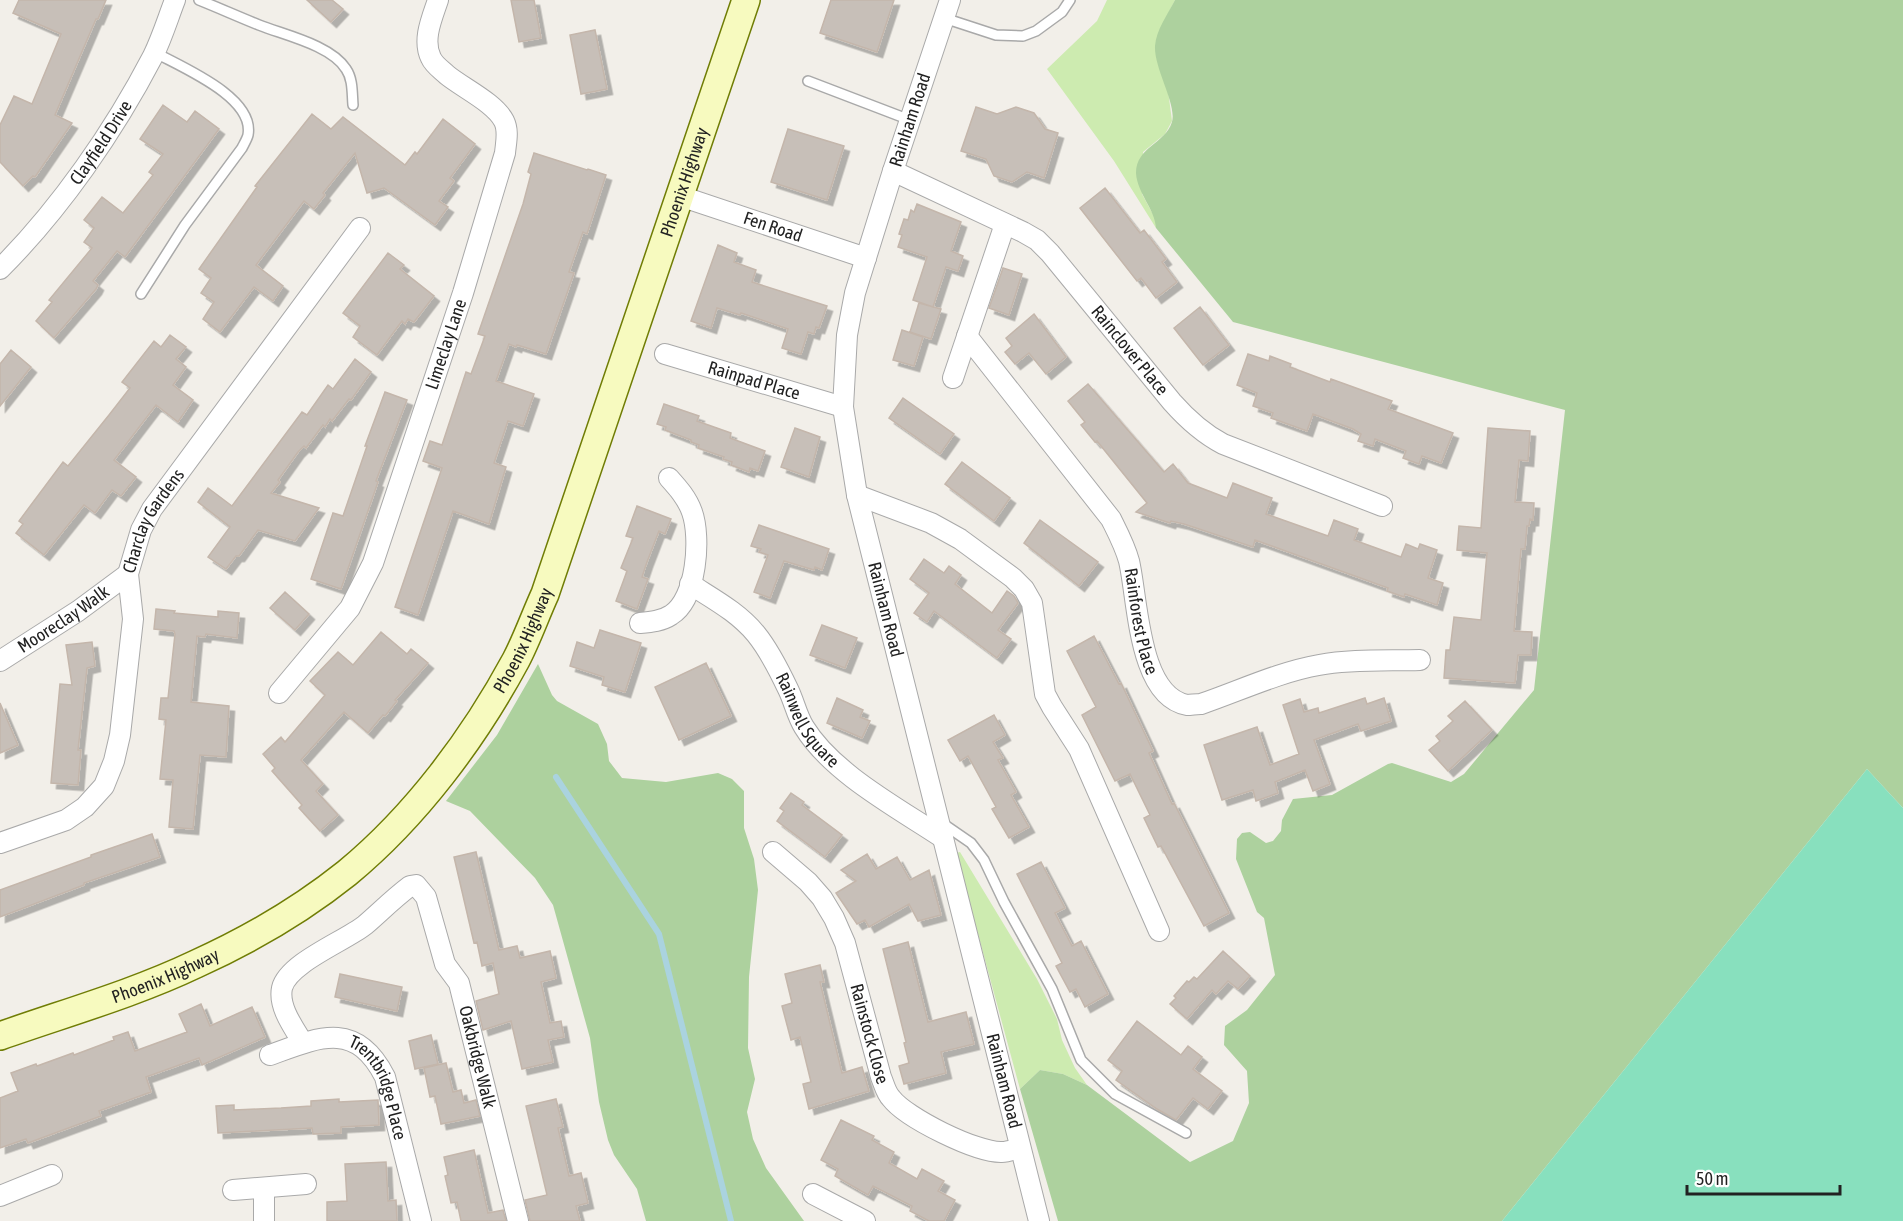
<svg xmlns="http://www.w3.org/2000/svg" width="1903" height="1221" font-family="'Asap Condensed',sans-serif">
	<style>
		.grass { fill: #cdebb0 }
		.forest { fill: #add19e }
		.pitch { fill: #88e0be }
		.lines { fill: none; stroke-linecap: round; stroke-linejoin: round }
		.stream { stroke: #aad3df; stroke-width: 6 }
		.building { fill: #c7bfb8; stroke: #c4b6ab; stroke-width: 1.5; filter: url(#shadow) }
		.service-casing { stroke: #a9a9a9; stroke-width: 12 }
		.minor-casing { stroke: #a9a9a9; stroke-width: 22 }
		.secondary-casing { stroke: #707d05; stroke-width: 30 }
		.service { stroke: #fff; stroke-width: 9 }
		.minor { stroke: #fff; stroke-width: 20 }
		.secondary { stroke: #f7fabf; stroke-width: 27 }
		.labels { text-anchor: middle; stroke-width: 4.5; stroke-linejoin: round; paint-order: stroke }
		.street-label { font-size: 18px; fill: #222; stroke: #fff }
	</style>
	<defs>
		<filter id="shadow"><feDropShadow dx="5.5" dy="5.5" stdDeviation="0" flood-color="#0004"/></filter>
	</defs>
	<rect width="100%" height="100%" fill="#f2efe9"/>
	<!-- grass -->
	<path class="grass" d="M1107,0H1175L1160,30L1172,121L1165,134L1143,152L1142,194L1156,220V228L1114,161L1047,69L1097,21Z
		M960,852L1037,979L1057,1019L1062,1040L1075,1068L1087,1085L1063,1074L1040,1070L1020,1089L956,853Z"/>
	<!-- forest -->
	<path class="forest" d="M1175,0H1903V808L1867,769L1502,1221H1058L1020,1089L1040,1070L1063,1074L1087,1085L1190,1162L1233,1141L1249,1103L1247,1071L1224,1045L1225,1026L1247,1010L1275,975L1264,918L1257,912L1236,859L1237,839L1242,833L1250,832L1266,843L1273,841L1281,831L1282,820L1293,799L1332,795L1388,764L1392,763L1451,782L1464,774L1534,690L1565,410L1233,322L1156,228C1155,209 1137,193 1136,173C1136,147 1165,144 1172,122C1177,104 1154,69 1155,46C1156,30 1168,14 1175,0Z
		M538,664L552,695L557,701L598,724L607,744L609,761L622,778L666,782L718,773L732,779L744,791V828L754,859L758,890L749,977L748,1048L755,1079L747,1112L753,1139L766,1168L804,1221H646L637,1189L614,1155L608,1140L599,1102L590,1038L553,905L535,878L470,811L446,801L497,735Z"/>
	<!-- pitch -->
	<path class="pitch" d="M1867,769L1903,808V1221H1502Z"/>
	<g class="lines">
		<!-- stream -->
		<path class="stream" d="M556,777L659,934L731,1221"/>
	</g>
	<!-- building -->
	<path class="building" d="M19,0H106L98,19H96L55,115L72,123L35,177L33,176L23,186L0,162V125L14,96L32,104L61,34L13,13Z
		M307,0H332L343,9L331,22Z
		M511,0H534L541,38L519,42Z
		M831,0H894L877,52L820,33Z
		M595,30L607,89L581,94L570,35Z
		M163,105L187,122L195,111L219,129L125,257L117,251L93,281L98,285L96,289L54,338L36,321L52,302L49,300L92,248L84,242L94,228L84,220L102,197L123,213L153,175L149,172L163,154L140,139Z
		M976,107L997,114L1016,107L1034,113L1045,129L1058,133L1044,178L1027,172L1012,182L994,176L986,159L961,151Z
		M312,114L331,129L343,117L405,165L415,152L417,154L443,119L475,144L450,178L454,181L439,201L448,207L435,225L384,188L367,193L355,153L323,193L325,195L314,209L304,201L256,265L283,286L273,301L254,287L220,332L203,319L214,302L201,293L211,278L199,269L257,187L255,186Z
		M788,129L844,146L827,200L771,182Z
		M534,153L587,170L588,169L606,175L587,234L583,232L569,272L574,273L546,354L517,345L516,347L509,344L496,381L534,394L523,426L508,421L494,463L506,467L489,524L453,511L418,615L395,607L442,468L423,461L430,441L442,445L466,372L471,374L485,336L478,334L523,204L531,174L528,172Z
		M1105,188L1140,233L1144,230L1166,259L1162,262L1177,282L1156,298L1141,278L1137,281L1080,208Z
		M917,204L961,222L951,251L963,256L958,271L946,267L933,307L913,300L927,257L898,247L902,235L899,234L904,219L908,220L911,210L914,212Z
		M718,245L737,253L734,262L756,270L752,282L827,306L819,328L816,327L814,334L808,332L801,354L782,348L788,329L741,313L740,315L717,308L711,328L691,321Z
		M388,253L404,265L400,269L434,296L414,322L408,319L405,324L402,321L377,355L353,337L360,326L343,313Z
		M1003,268L1022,274L1009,315L989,308Z
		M919,303L941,309L931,339L910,332Z
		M1200,307L1229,345L1203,365L1174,328Z
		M1034,314L1066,357L1046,374L1029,353L1015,364L1005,352L1012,346L1006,338Z
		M902,330L923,337L914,366L893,360Z
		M170,335L186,347L176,359L186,367L173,385L193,400L178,422L156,405L114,460L136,477L121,496L112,490L95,513L84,505L44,555L16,533L23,524L19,521L63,462L68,466L109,415L130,388L122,382L154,341L161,347Z
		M11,350L31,367L0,406V364Z
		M1248,354L1269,361L1270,356L1291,364L1290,367L1330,382L1331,379L1392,401L1388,409L1453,433L1441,463L1422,456L1419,464L1403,458L1406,451L1375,439L1373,446L1358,441L1361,434L1353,429L1313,414L1307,431L1271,418L1273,413L1253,406L1257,393L1237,385Z
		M355,359L371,372L351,400L349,399L332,421L330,419L325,427L323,425L306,448L304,446L298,452L278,480L280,482L271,493L319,508L295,541L258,530L239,556H236L226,569L208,557L230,527L198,502L208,488L232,506L302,412L307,415L328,385L333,389Z
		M1088,384L1164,472L1173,464L1188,483L1227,498L1233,483L1251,490L1272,498L1266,514L1328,536L1334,520L1358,529L1354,540L1401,557L1406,544L1418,549L1420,544L1437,550L1428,578L1443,583L1437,605L1405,594L1404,597L1387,591L1388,588L1255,540L1253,547L1184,524L1171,521L1170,523L1136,512L1147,503L1097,441L1095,442L1081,425L1085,422L1068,401Z
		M385,392L407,400L376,481L378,482L341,589L311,579L333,513L343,516L367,446H365Z
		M903,398L954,434L940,454L889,418Z
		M664,404L699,416L697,421L731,433L730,438L765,451L758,471L750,468L749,472L731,465L732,462L723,459L724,457L698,448L699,445L691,442V440L665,430L666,427L657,424Z
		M795,428L820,437L809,477L781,467Z
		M1488,428L1530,431L1528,461L1519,460L1515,502L1534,503L1533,520L1530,519L1529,526H1527L1525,549H1521L1514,631L1532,632L1531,655H1518L1515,683L1444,678L1446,650H1450L1454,617L1481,620L1487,553L1457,550L1459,526L1481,528Z
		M962,462L1010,498L994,521L945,484Z
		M637,506L671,519L665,534L659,531L647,562L642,577L648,579L637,609L616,601L627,571L621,568L633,538L626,536Z
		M1040,520L1098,562L1079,586L1024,543Z
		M759,525L829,549L822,570L815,567L814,570L784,561L770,598L754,592L768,555L759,552L761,549L751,546Z
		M924,559L944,573L949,566L961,575L955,584L992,613L1007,591L1014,596L1018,603L998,630L1011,639L997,658L934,611L927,622L914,613L929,593L910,579Z
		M285,592L309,614L295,630L270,608Z
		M156,609L175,611L174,613L218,617V611L239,613L237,638L206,634L205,637L197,636L191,702L229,706L226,757L200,755L193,829L169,827L173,780L160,779L166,720L159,719L161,698H168L175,634L174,631L154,629Z
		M822,625L857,638L845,668L810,655Z
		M600,630L641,643L625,692L602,685L604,677L570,666L577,642L594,648Z
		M381,632L407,654L411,649L428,663L395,700L397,701L385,716L383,715L368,733L344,712L301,760L323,784L316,791L338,815L320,831L299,808L302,805L272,771L275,768L263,754L281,737L285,742L325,695L310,681L338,652L353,665Z
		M1094,636L1119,684L1121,683L1153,751L1149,753L1172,804L1174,803L1229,913L1204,926L1161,846L1158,847L1144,818L1150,815L1130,774L1115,781L1082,715L1096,707L1067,651Z
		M92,642L95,666L87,668L78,750H81L78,785L51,783L60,684L72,685L66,645Z
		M706,663L731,716L679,740L655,687Z
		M837,698L863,710L860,717L870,721L862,738L827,723Z
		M1365,698L1367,704L1384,698L1391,721L1361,731L1358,724L1314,740L1330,784L1313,791L1305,770L1275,782L1278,793L1256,801L1253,790L1222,800L1204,745L1257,727L1270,765L1299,754L1283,705L1300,699L1304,712L1318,708L1319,713Z
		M1465,701L1492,730L1448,771L1429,750L1440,741L1436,736L1453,721L1448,716Z
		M0,703L18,745L0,753Z
		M994,715L1005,735L993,742L1003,758L998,760L1016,792L1011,795L1029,827L1009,838L992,809L996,807L968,756L960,761L948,740Z
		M791,793L804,802L802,805L842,835L825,857L777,821L784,811L780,808Z
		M152,834L160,857L84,883V885L0,917V890L91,857V855Z
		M476,852L499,950L517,946L520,958L550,951L556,978L541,982L550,1023L561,1021L564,1037L548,1040L553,1062L522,1069L511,1021L483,1030L476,1001L499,994L493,963L482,966L477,942L474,943L454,857Z
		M867,854L876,869L897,857L910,880L929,870L941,915L918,921L909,904L869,927L865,920L857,924L836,893L856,881L841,870Z
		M1041,862L1065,908L1055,913L1072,946L1081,941L1108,994L1085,1007L1076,989L1070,992L1056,966L1062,963L1017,874Z
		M908,942L928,1022L966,1012L974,1044L941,1052L946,1073L904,1084L899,1066L909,1063L904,1043L906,1042L883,949Z
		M1223,951L1250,976L1238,989L1228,981L1216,994L1212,990L1187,1019L1170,1004L1176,998L1174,996L1187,981L1189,982L1194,977L1197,979Z
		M820,965L824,982H820L842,1073L862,1067L869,1091L809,1109L803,1084L811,1082L800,1037L791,1040L782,1006L792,1003L785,974Z
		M340,974L402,987L397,1011L335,997Z
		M201,1004L210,1026L252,1007L265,1037L202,1065L199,1058L146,1077L151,1092L99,1111L101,1116L28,1143L26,1139L0,1148V1098L18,1091L11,1073L36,1064L37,1066L73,1053L74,1055L114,1040L113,1037L128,1032L135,1051L187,1032L179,1014Z
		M1137,1021L1181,1055L1188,1046L1202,1057L1193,1069L1222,1091L1208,1109L1193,1098L1176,1120L1157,1109L1116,1080L1122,1071L1108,1060Z
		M431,1035L438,1064L415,1069L409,1041Z
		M446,1063L453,1092L461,1090L464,1103L476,1100L480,1116L441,1124L435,1096L430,1097L424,1068Z
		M339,1099V1102L378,1100L379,1125L341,1127V1133L313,1134L312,1128L218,1133L216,1106L234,1105V1110L281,1108L311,1106V1101Z
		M556,1099L563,1127L558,1128L569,1176L581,1173L588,1203L576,1206L580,1221H530L525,1200L547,1195L526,1106Z
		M841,1120L874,1136L872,1140L894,1152L889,1163L917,1179L922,1169L944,1181L938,1191L955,1200L944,1221H929L910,1211L912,1206L873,1186L868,1195L835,1176L838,1169L821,1160Z
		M474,1150L488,1213L503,1210L506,1221H461L457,1202L451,1203L445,1176L448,1175L444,1157Z
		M386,1162L388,1201L396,1200L397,1221H327V1202L347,1201L345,1164Z"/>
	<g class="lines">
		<defs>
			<path id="service" d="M199,0C219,8 239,17 259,25C284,35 331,45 346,69C353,79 352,93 353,105
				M944,18L996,35L1023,36L1036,31L1062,12L1070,0
				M808,81L910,120
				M141,294L185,225L242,148C244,144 247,139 248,135C255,97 181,67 154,52
				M942,823L971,843L984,860L1004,902L1052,989L1081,1060L1115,1094L1186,1133"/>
			<g id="minor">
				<path id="s1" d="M950,0L893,171L855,293L847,335L843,407L857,495L1039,1221"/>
				<path id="s2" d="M893,171L1023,232L1037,240L1050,253L1172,402C1187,419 1202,433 1223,444L1382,506"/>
				<path id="s3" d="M680,196L866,258"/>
				<path id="s4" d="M0,269C60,209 114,131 153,56C162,38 168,18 175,0"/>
				<path id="s5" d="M967,336L1111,519C1118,533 1125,546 1129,561C1138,599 1138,696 1187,705C1191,705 1196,704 1201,704C1239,691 1279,672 1319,665C1352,659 1387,661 1420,660"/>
				<path id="s6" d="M665,354L843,407"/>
				<path d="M953,378L1005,224"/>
				<path d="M857,495L931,523L960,539L1013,578L1024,589L1032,603L1045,694L1052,707L1079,749L1159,931"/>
				<path id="s7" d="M690,584C713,599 738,612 756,634C769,650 779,670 788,689C794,701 797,716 804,727C832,773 898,808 943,838"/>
				<path d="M640,623C651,622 662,621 671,615C697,599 701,537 692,512C687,498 678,488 669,478"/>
				<path id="s8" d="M0,661L78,611L128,574"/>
				<path id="s9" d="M279,693L350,608L373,563L463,293L505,153C506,142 509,131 504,121C495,103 463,88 447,75C442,70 434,65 431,58C422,40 432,18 438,0"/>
				<path id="s10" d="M0,843L66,820L85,807L104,786L114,761L120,735L133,619L128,574L141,530L152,509L360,228"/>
				<path id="s11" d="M773,852L808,882L822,898L834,918L845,943L881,1077C884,1084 886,1093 891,1098C906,1118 977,1153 1002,1152C1008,1152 1015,1149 1020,1148"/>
				<path id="s12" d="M303,1043C294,1028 278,1007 282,988C288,963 345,941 365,925C380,912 394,898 410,886L416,885L426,897L445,964L459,983L518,1221"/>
				<path id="s13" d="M270,1055C319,1037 356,1020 385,1077L421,1221"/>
				<path d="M264,1188V1221"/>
				<path d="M233,1190L306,1184"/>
				<path d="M813,1194L865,1221"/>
				<path d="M0,1196L52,1175"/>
			</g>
			<g id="secondary">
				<path id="s14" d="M0,1036C65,1013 133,994 196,964C249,940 302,909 347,873C416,816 474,738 516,660C527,639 535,616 545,594L746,0"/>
			</g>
		</defs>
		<!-- service casing -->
		<use href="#service" class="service-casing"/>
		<!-- minor casing -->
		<use href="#minor" class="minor-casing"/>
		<!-- secondary casing -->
		<use href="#secondary" class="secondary-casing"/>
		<!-- service -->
		<use href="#service" class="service"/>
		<!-- minor -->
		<use href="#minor" class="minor"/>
		<!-- secondary -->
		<use href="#secondary" class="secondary"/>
	</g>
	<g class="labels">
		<!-- street labels -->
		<g class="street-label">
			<text transform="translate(910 120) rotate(-72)" y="6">Rainham Road</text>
			<text dy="6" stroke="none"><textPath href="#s4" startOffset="162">Clayfield Drive</textPath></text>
			<text dy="6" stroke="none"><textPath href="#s14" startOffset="1166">Phoenix Highway</textPath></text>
			<text dy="6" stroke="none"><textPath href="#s3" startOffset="98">Fen Road</textPath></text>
			<text dy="6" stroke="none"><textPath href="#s9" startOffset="392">Limeclay Lane</textPath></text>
			<text dy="6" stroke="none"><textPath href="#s2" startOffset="304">Rainclover Place</textPath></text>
			<text dy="6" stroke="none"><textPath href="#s6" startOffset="93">Rainpad Place</textPath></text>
			<text dy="6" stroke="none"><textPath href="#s10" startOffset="396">Charclay Gardens</textPath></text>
			<text dy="6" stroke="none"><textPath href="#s1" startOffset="630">Rainham Road</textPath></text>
			<text dy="6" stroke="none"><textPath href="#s8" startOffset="76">Mooreclay Walk</textPath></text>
			<text dy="6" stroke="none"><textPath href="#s5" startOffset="340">Rainforest Place</textPath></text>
			<text dy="6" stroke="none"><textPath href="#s14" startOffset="680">Phoenix Highway</textPath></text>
			<text dy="6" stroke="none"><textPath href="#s7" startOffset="184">Rainwell Square</textPath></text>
			<text dy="6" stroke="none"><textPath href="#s14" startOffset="176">Phoenix Highway</textPath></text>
			<text dy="6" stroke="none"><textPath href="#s11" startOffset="212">Rainstock Close</textPath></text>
			<text dy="6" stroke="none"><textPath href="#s12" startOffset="417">Oakbridge Walk</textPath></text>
			<text dy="6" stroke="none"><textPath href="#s1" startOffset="1116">Rainham Road</textPath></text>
			<text dy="6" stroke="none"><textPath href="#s13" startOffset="141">Trentbridge Place</textPath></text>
		</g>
	</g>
	<!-- scale -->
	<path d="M1687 1185v9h153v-9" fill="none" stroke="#222222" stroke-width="3"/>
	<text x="1696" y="1185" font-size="18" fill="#222222" stroke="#ffffff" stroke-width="4.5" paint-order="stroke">50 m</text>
</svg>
